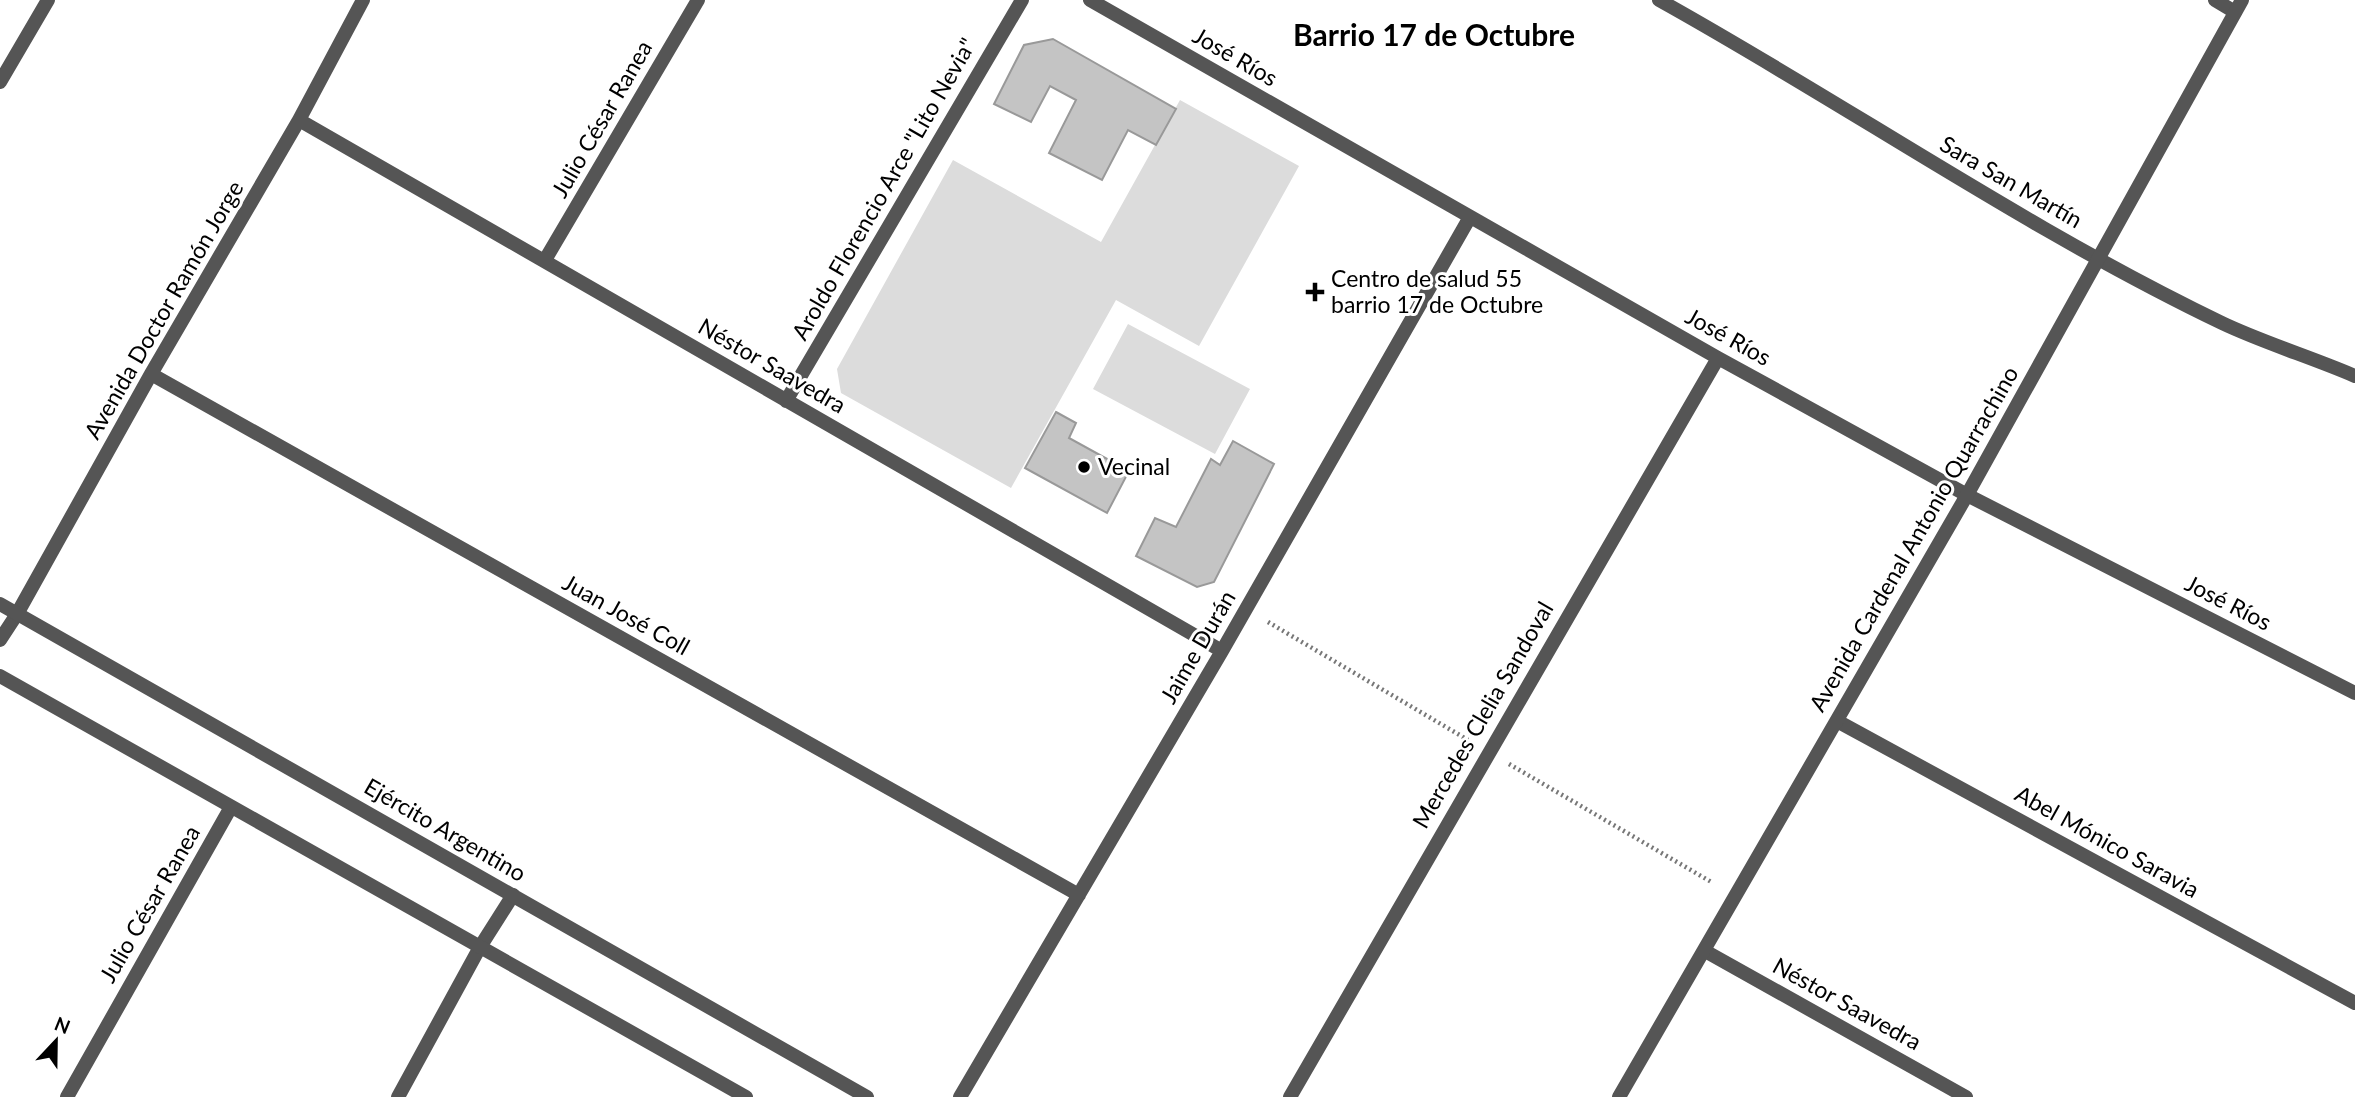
<svg xmlns="http://www.w3.org/2000/svg" width="2355" height="1097" font-family="Lato,sans-serif">
	<style>
		.green { fill: #dcdcdc }
		.building { fill: #c4c4c4; stroke: #999; stroke-width: 2 }
		.lines { fill: none; stroke-linecap: round; stroke-linejoin: round }
		.path { stroke: #777; stroke-width: 4.5; stroke-dasharray: 2 3.5; stroke-linecap: butt }
		.minor { stroke: #555; stroke-width: 14 }
		.tertiary { stroke: #555; stroke-width: 14 }
		.poi-dot { fill: #000; stroke: #fff; stroke-width: 2.5 }
		.labels { text-anchor: middle; stroke-width: 6; stroke-linejoin: round; paint-order: stroke }
		.street-label { font-size: 23px; fill: #000; stroke: #fff }
		.poi-label { font-size: 23px; fill: #000; stroke: #fff; text-anchor: start }
		.district-label { font-size: 30px; font-weight: bold; fill: #000; stroke: #fff }
	</style>
	<rect width="100%" height="100%" fill="#fff"/>
	<!-- green -->
	<path class="green" d="M1180,100L1299,166L1199,346L1116,300L1011,488L841,393L837,369L953,160L1101,242Z
		M1128,324L1250,389L1215,454L1093,389Z"/>
	<!-- building -->
	<path class="building" d="M1053,39L1176,109L1156,145L1128,130L1102,180L1049,153L1076,100L1050,86L1031,122L994,104L1024,45Z
		M1056,412L1076,423L1069,438L1129,471L1107,513L1025,468Z
		M1233,441L1274,464L1214,582L1197,587L1136,556L1155,518L1176,527L1211,459L1220,465Z"/>
	<g class="lines">
		<!-- path -->
		<path class="path" d="M1268,622L1468,740
			M1509,764L1713,883"/>
		<!-- minor -->
		<path class="minor" d="M1090,0L1718,358L1967,495L2355,693
			M1659,0C1848,105 2026,229 2222,323C2264,343 2311,357 2355,376
			M2215,0L2235,12
			M0,82L48,0
			M299,120L1222,651
			M545,260L698,0
			M151,374L1079,895
			M786,401L1022,0
			M0,640L17,614L151,374L299,120L363,0
			M1837,721L2355,1003
			M1705,951L1966,1097
			M67,1097L231,807
			M398,1097L480,947L513,895
			M960,1097L1222,651L1470,217
			M1290,1097L1718,358"/>
		<!-- tertiary -->
		<path class="tertiary" d="M0,604L867,1097
			M0,676L746,1097
			M1619,1097L1967,495L2242,0"/>
	</g>
	<!-- markers -->
	<g class="poi-dot">
		<path d="M1311.5 281.5h7v7h7v7h-7v7h-7v-7h-7v-7h7z"/>
		<circle cx="1084" cy="467" r="7"/>
	</g>
	<g class="labels">
		<!-- street labels -->
		<g class="street-label">
			<text transform="translate(1235 57) rotate(30)" y="8">José Ríos</text>
			<text transform="translate(602 119) rotate(-60)" y="8">Julio César Ranea</text>
			<text transform="translate(2011 182) rotate(30)" y="8">Sara San Martín</text>
			<text transform="translate(884 189) rotate(-60)" y="8">Aroldo Florencio Arce "Lito Nevia"</text>
			<text transform="translate(164 310) rotate(-60)" y="8">Avenida Doctor Ramón Jorge</text>
			<text transform="translate(1728 337) rotate(29)" y="8">José Ríos</text>
			<text transform="translate(772 366) rotate(30)" y="8">Néstor Saavedra</text>
			<text transform="translate(1914 539) rotate(-60)" y="8">Avenida Cardenal Antonio Quarrachino</text>
			<text transform="translate(2228 603) rotate(27)" y="8">José Ríos</text>
			<text transform="translate(626 615) rotate(29)" y="8">Juan José Coll</text>
			<text transform="translate(1198 647) rotate(-60)" y="8">Jaime Durán</text>
			<text transform="translate(1483 715) rotate(-60)" y="8">Mercedes Clelia Sandoval</text>
			<text transform="translate(445 830) rotate(30)" y="8">Ejército Argentino</text>
			<text transform="translate(2107 842) rotate(29)" y="8">Abel Mónico Saravia</text>
			<text transform="translate(150 904) rotate(-60)" y="8">Julio César Ranea</text>
			<text transform="translate(1847 1004) rotate(29)" y="8">Néstor Saavedra</text>
		</g>
		<!-- poi labels -->
		<g class="poi-label">
			<text x="1331" y="287">Centro de salud 55<tspan x="1331" dy="26">barrio 17 de Octubre</tspan></text>
			<text x="1098" y="475">Vecinal</text>
		</g>
		<!-- district labels -->
		<g class="district-label">
			<text x="1434" y="46">Barrio 17 de Octubre</text>
		</g>
	</g>
	<!-- north arrow -->
	<g transform="translate(56 1041) rotate(22)" stroke="#ffffff" stroke-width="5" paint-order="stroke">
	<path d="M0-5L12 26L0 18L-12 26Z" fill="#000000"/>
	<text y="-10" font-size="19" font-weight="bold" text-anchor="middle" fill="#000000">N</text>
	</g>
</svg>
